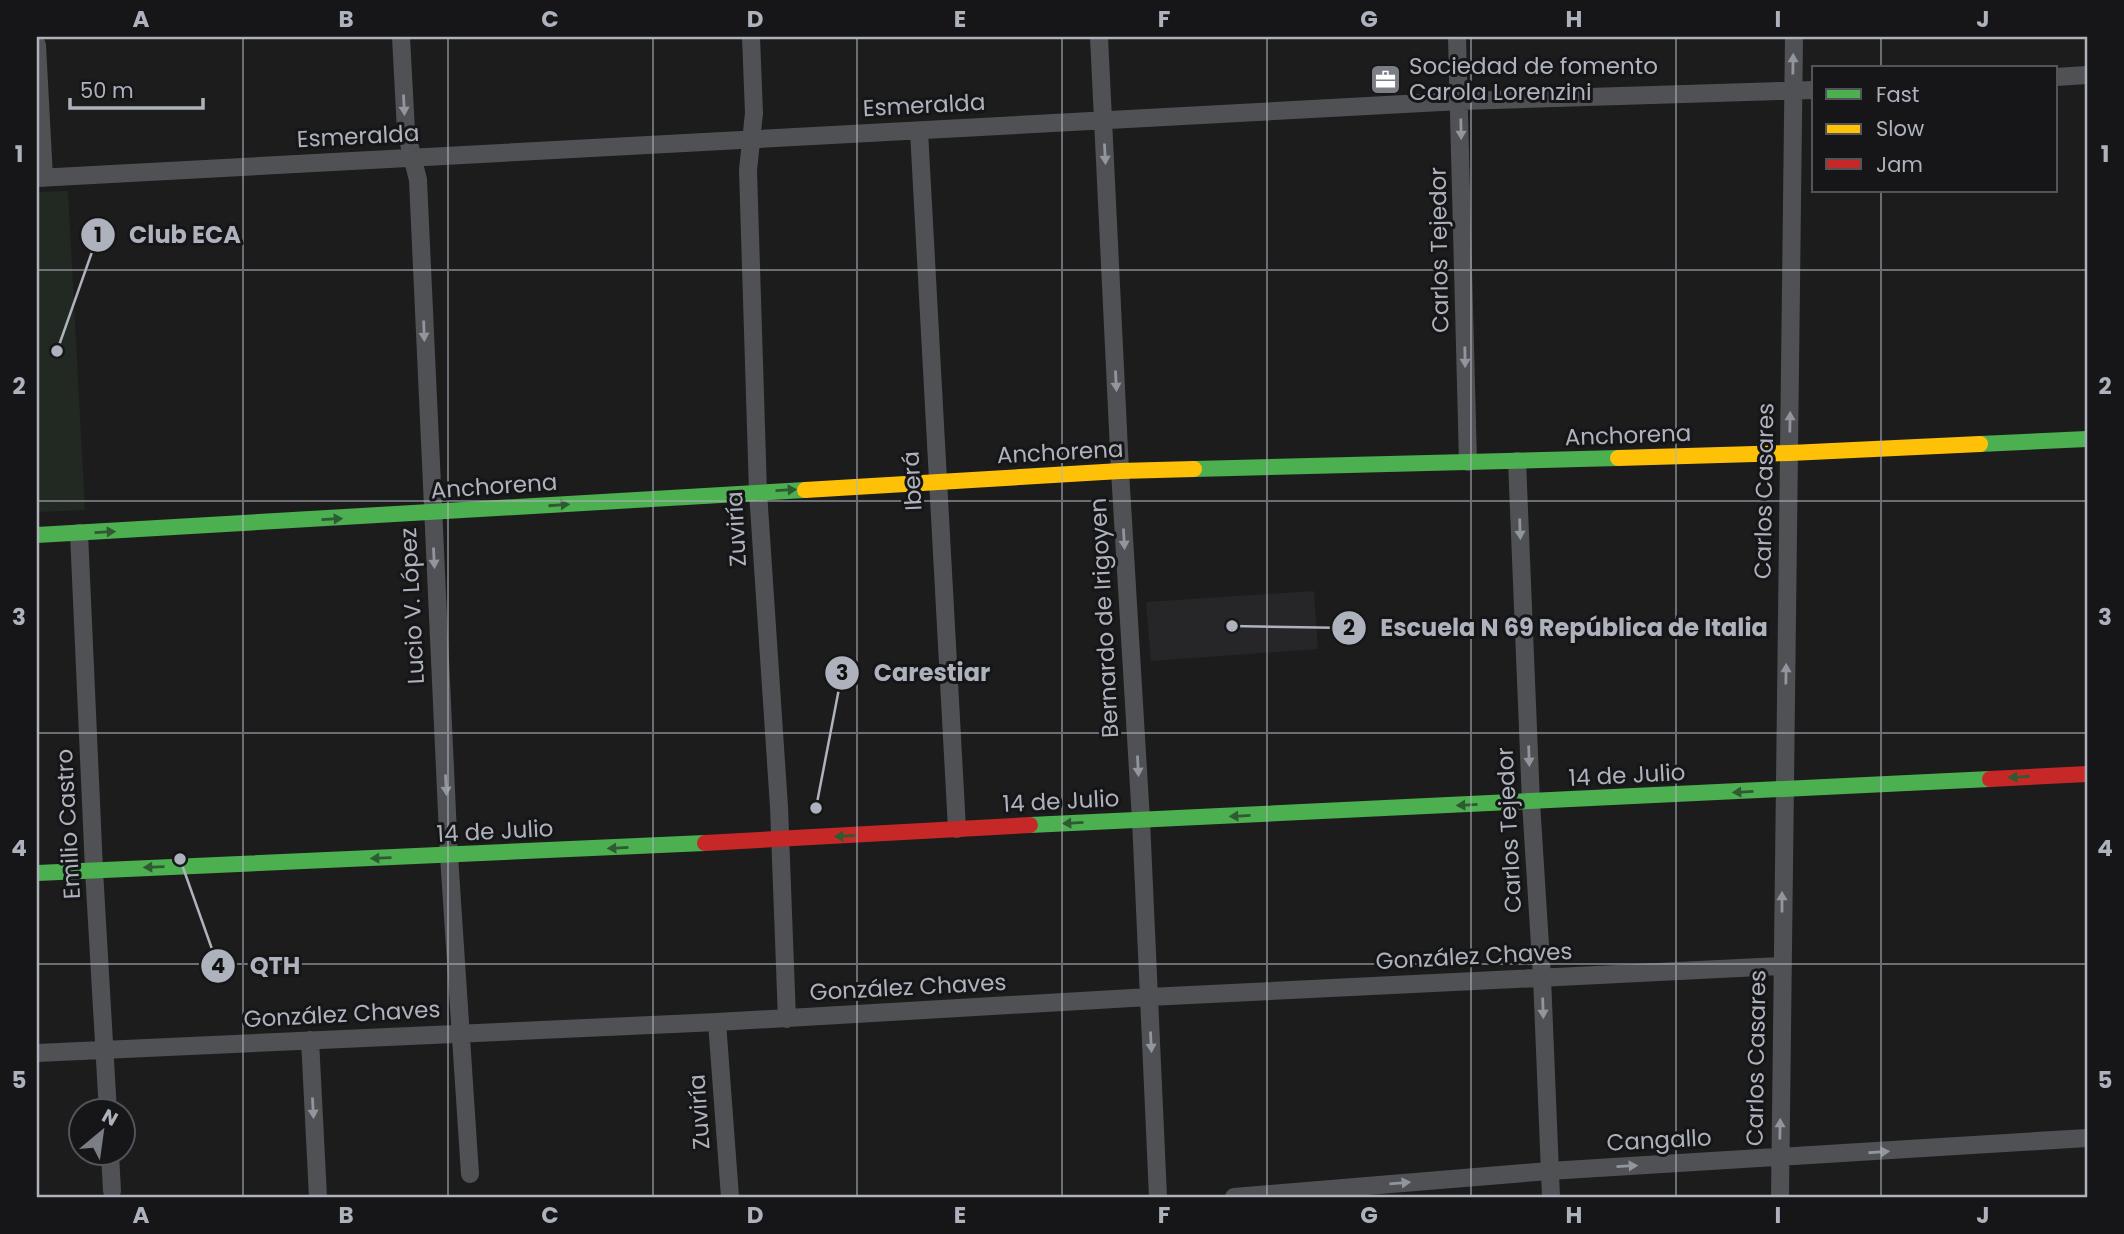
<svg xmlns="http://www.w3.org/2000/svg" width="2124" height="1234" font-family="Poppins,sans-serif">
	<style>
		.built { fill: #262628 }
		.green { fill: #212922 }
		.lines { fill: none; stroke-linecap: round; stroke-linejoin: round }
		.street { stroke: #505155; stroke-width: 18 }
		.fast { stroke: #4caf50; stroke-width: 16 }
		.slow { stroke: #ffc107; stroke-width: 16 }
		.jam { stroke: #c62828; stroke-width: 16 }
		.oneway { fill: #92959d }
		.oneway2 { fill: #2e5b31 }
		.grid { fill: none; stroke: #aeb2bc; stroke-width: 2; stroke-opacity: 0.55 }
		.labels { text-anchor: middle; stroke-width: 6; stroke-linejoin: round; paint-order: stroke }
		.poi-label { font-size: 23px; fill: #aeb2bc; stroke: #161618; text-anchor: start }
		.street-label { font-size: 23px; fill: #aeb2bc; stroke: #161618 }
		.leader { fill: none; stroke: #aeb2bc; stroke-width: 2.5 }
		.callout-dot { fill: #aeb2bc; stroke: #161618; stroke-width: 2.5 }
		.mark-label { font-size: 21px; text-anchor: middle; font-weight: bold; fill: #111 }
		.callout-label { font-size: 24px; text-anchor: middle; font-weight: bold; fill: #aeb2bc; stroke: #161618; stroke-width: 6; stroke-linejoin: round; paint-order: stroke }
		.neatline { fill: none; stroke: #aeb2bc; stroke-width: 2.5 }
		.grid-label { font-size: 23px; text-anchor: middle; font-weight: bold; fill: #aeb2bc }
	</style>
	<rect width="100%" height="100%" fill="#1c1c1c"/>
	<!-- built -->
	<path class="built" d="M1314,591L1318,649L1151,661L1146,602Z"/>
	<!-- green -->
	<path class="green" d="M68,191L85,510L37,512V192Z"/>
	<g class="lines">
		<!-- street -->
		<path class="street" d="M401,37L406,131L418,180L449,856L470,1174
			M751,37L754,113L748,170L758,492L779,807L787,1019
			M1099,37L1120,471L1141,820L1158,1197
			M1457,37L1468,462
			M37,45L44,178
			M2056,77L2087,75
			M919,131L957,829
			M37,178L1460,101L1814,90
			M1517,461L1531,802L1542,977L1551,1197
			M79,533L94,870L108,1112
			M717,1022L730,1197
			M310,1040L318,1197
			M37,1053L717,1022L1149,997L1782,966
			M110,1154L112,1191
			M1234,1197L1549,1171L2087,1138
			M1780,1197L1794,37"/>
		<!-- fast -->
		<path class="fast" d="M1980,444L2087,439
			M1194,469L1618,458
			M37,535L805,490
			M1030,825L1990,779
			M37,873L705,843"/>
		<!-- slow -->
		<path class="slow" d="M1618,458L1790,453L1980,444
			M805,490L1120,471L1194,469"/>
		<!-- jam -->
		<path class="jam" d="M1990,779L2087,774
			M705,843L1030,825"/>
	</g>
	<!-- one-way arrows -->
	<defs><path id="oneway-solid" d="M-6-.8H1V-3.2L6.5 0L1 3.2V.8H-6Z" transform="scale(1.75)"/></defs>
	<g class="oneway">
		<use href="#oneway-solid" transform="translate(1793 64) rotate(-89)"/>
		<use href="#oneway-solid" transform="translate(404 105) rotate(87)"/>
		<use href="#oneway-solid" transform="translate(1461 129) rotate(89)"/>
		<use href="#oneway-solid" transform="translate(1105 154) rotate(87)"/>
		<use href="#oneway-solid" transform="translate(424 331) rotate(88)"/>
		<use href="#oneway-solid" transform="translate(1465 357) rotate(89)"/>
		<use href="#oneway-solid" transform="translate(1116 381) rotate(87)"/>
		<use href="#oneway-solid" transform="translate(1790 422) rotate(-89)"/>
		<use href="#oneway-solid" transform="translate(1520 529) rotate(88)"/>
		<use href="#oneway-solid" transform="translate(1124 539) rotate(87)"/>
		<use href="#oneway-solid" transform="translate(434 558) rotate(87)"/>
		<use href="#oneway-solid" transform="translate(1786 674) rotate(-89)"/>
		<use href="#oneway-solid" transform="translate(1529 756) rotate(88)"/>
		<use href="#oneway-solid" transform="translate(1138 766) rotate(87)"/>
		<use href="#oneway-solid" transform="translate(446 785) rotate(87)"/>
		<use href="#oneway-solid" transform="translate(1782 902) rotate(-90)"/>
		<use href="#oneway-solid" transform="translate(1543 1008) rotate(88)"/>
		<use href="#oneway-solid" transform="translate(1151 1042) rotate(87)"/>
		<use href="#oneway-solid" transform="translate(313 1108) rotate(87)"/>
		<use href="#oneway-solid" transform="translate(1780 1129) rotate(-89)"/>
		<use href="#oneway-solid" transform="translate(1879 1152) rotate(-4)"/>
		<use href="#oneway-solid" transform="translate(1627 1166) rotate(-3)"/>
		<use href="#oneway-solid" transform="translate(1400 1183) rotate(-5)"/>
	</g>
	<g class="oneway2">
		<use href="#oneway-solid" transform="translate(786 490) rotate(-3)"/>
		<use href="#oneway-solid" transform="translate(559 505) rotate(-4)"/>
		<use href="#oneway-solid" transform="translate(332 519) rotate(-3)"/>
		<use href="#oneway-solid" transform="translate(105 532) rotate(-3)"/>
		<use href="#oneway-solid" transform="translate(2019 777) rotate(177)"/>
		<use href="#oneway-solid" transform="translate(1743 792) rotate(177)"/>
		<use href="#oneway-solid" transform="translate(1467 805) rotate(177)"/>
		<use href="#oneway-solid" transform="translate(1240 816) rotate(177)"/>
		<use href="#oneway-solid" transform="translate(1073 823) rotate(177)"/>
		<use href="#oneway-solid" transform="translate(845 836) rotate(176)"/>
		<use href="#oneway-solid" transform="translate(618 848) rotate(177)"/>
		<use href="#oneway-solid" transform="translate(381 858) rotate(178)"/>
		<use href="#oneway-solid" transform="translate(154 867) rotate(178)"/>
	</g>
	<!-- grid -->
	<path class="grid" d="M243,37V1197M448,37V1197M653,37V1197M857,37V1197M1062,37V1197M1267,37V1197M1471,37V1197M1676,37V1197M1881,37V68M1881,191V1197M37,270H2087M37,501H2087M37,733H2087M37,964H2087"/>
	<!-- icons -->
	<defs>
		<symbol id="office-square" viewBox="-11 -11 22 22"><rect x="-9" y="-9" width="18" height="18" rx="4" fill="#7b7e84" stroke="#161618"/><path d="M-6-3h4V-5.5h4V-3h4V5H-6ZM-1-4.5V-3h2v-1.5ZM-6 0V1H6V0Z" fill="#fff"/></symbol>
	</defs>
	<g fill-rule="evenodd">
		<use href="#office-square" x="1368" y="62" width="35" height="35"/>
	</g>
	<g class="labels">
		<!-- poi labels -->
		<g class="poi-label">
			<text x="1409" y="74">Sociedad de fomento<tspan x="1409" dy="26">Carola Lorenzini</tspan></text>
		</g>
		<!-- street labels -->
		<g class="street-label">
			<text transform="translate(924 105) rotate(-3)" y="8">Esmeralda</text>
			<text transform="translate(358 136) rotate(-3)" y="8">Esmeralda</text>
			<text transform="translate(1439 250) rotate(-91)" y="8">Carlos Tejedor</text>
			<text transform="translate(1628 435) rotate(-2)" y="8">Anchorena</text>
			<text transform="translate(1060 452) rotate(-3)" y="8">Anchorena</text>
			<text transform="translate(912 481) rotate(-93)" y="8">Iberá</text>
			<text transform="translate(494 486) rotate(-4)" y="8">Anchorena</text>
			<text transform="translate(1764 491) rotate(-89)" y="8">Carlos Casares</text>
			<text transform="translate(736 529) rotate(-93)" y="8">Zuviría</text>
			<text transform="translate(412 606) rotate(-93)" y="8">Lucio V. López</text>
			<text transform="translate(1104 618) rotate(-93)" y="8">Bernardo de Irigoyen</text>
			<text transform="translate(1627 775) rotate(-3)" y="8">14 de Julio</text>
			<text transform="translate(1061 801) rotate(-3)" y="8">14 de Julio</text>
			<text transform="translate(68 824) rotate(-93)" y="8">Emilio Castro</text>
			<text transform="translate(1509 830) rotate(-93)" y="8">Carlos Tejedor</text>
			<text transform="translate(495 831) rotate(-3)" y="8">14 de Julio</text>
			<text transform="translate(1474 956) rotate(-3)" y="8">González Chaves</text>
			<text transform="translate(908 987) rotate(-3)" y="8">González Chaves</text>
			<text transform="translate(342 1014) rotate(-3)" y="8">González Chaves</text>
			<text transform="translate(1756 1058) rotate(-89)" y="8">Carlos Casares</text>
			<text transform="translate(699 1112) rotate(-94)" y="8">Zuviría</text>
			<text transform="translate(1659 1140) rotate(-3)" y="8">Cangallo</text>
		</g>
	</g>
	<!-- callouts -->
	<path class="leader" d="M57 351L98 235M1232 626L1349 628M816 808L842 673M180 859L218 966"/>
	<g class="callout-dot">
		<circle cx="57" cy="351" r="7"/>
		<circle cx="1232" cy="626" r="7"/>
		<circle cx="816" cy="808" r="7"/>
		<circle cx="180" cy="859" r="7"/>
		<circle cx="98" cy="235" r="18"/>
		<circle cx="1349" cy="628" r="18"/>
		<circle cx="842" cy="673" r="18"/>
		<circle cx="218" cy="966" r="18"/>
	</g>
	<g class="mark-label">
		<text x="98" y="242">1</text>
		<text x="1349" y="635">2</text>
		<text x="842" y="680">3</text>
		<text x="218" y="973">4</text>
	</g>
	<g class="callout-label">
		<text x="185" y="243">Club ECA</text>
		<text x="1574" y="636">Escuela N 69 República de Italia</text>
		<text x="932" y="681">Carestiar</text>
		<text x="275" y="974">QTH</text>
	</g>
	<!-- border -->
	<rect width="2124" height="1234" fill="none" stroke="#161618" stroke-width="77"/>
	<!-- legend -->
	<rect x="1812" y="66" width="245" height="126" fill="#161618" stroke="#53545a" stroke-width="2"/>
	<rect x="1826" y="89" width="35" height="10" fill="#4caf50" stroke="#53545a" stroke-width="2"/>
	<text x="1876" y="102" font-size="21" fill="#aeb2bc">Fast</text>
	<rect x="1826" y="124" width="35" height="10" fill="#ffc107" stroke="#53545a" stroke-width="2"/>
	<text x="1876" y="136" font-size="21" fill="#aeb2bc">Slow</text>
	<rect x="1826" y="159" width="35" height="10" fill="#c62828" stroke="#53545a" stroke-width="2"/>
	<text x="1876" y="172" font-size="21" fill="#aeb2bc">Jam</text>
	<!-- north arrow -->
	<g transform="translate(102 1132) rotate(29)"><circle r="33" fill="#161618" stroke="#53545a" stroke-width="2"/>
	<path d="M0-5L12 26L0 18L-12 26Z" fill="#7b7e84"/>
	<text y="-10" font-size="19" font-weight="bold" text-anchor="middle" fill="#aeb2bc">N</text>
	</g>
	<!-- scale -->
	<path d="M70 98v10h133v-10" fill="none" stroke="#aeb2bc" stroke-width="3.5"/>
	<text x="80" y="98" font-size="21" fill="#aeb2bc" stroke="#161618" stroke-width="5" paint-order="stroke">50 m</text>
	<rect x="38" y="38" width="2048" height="1158" class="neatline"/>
	<g class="grid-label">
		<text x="141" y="27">A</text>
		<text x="346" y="27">B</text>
		<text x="550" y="27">C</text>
		<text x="755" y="27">D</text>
		<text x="960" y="27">E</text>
		<text x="1164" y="27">F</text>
		<text x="1369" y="27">G</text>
		<text x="1574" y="27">H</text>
		<text x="1778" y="27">I</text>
		<text x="1983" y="27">J</text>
		<text x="19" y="162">1</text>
		<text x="2105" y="162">1</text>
		<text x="19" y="394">2</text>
		<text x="2105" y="394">2</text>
		<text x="19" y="625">3</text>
		<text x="2105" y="625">3</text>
		<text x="19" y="856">4</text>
		<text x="2105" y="856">4</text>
		<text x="19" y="1088">5</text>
		<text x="2105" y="1088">5</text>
		<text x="141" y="1223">A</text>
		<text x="346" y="1223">B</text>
		<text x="550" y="1223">C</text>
		<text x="755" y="1223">D</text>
		<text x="960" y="1223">E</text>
		<text x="1164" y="1223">F</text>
		<text x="1369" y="1223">G</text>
		<text x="1574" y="1223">H</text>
		<text x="1778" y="1223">I</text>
		<text x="1983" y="1223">J</text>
	</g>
</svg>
